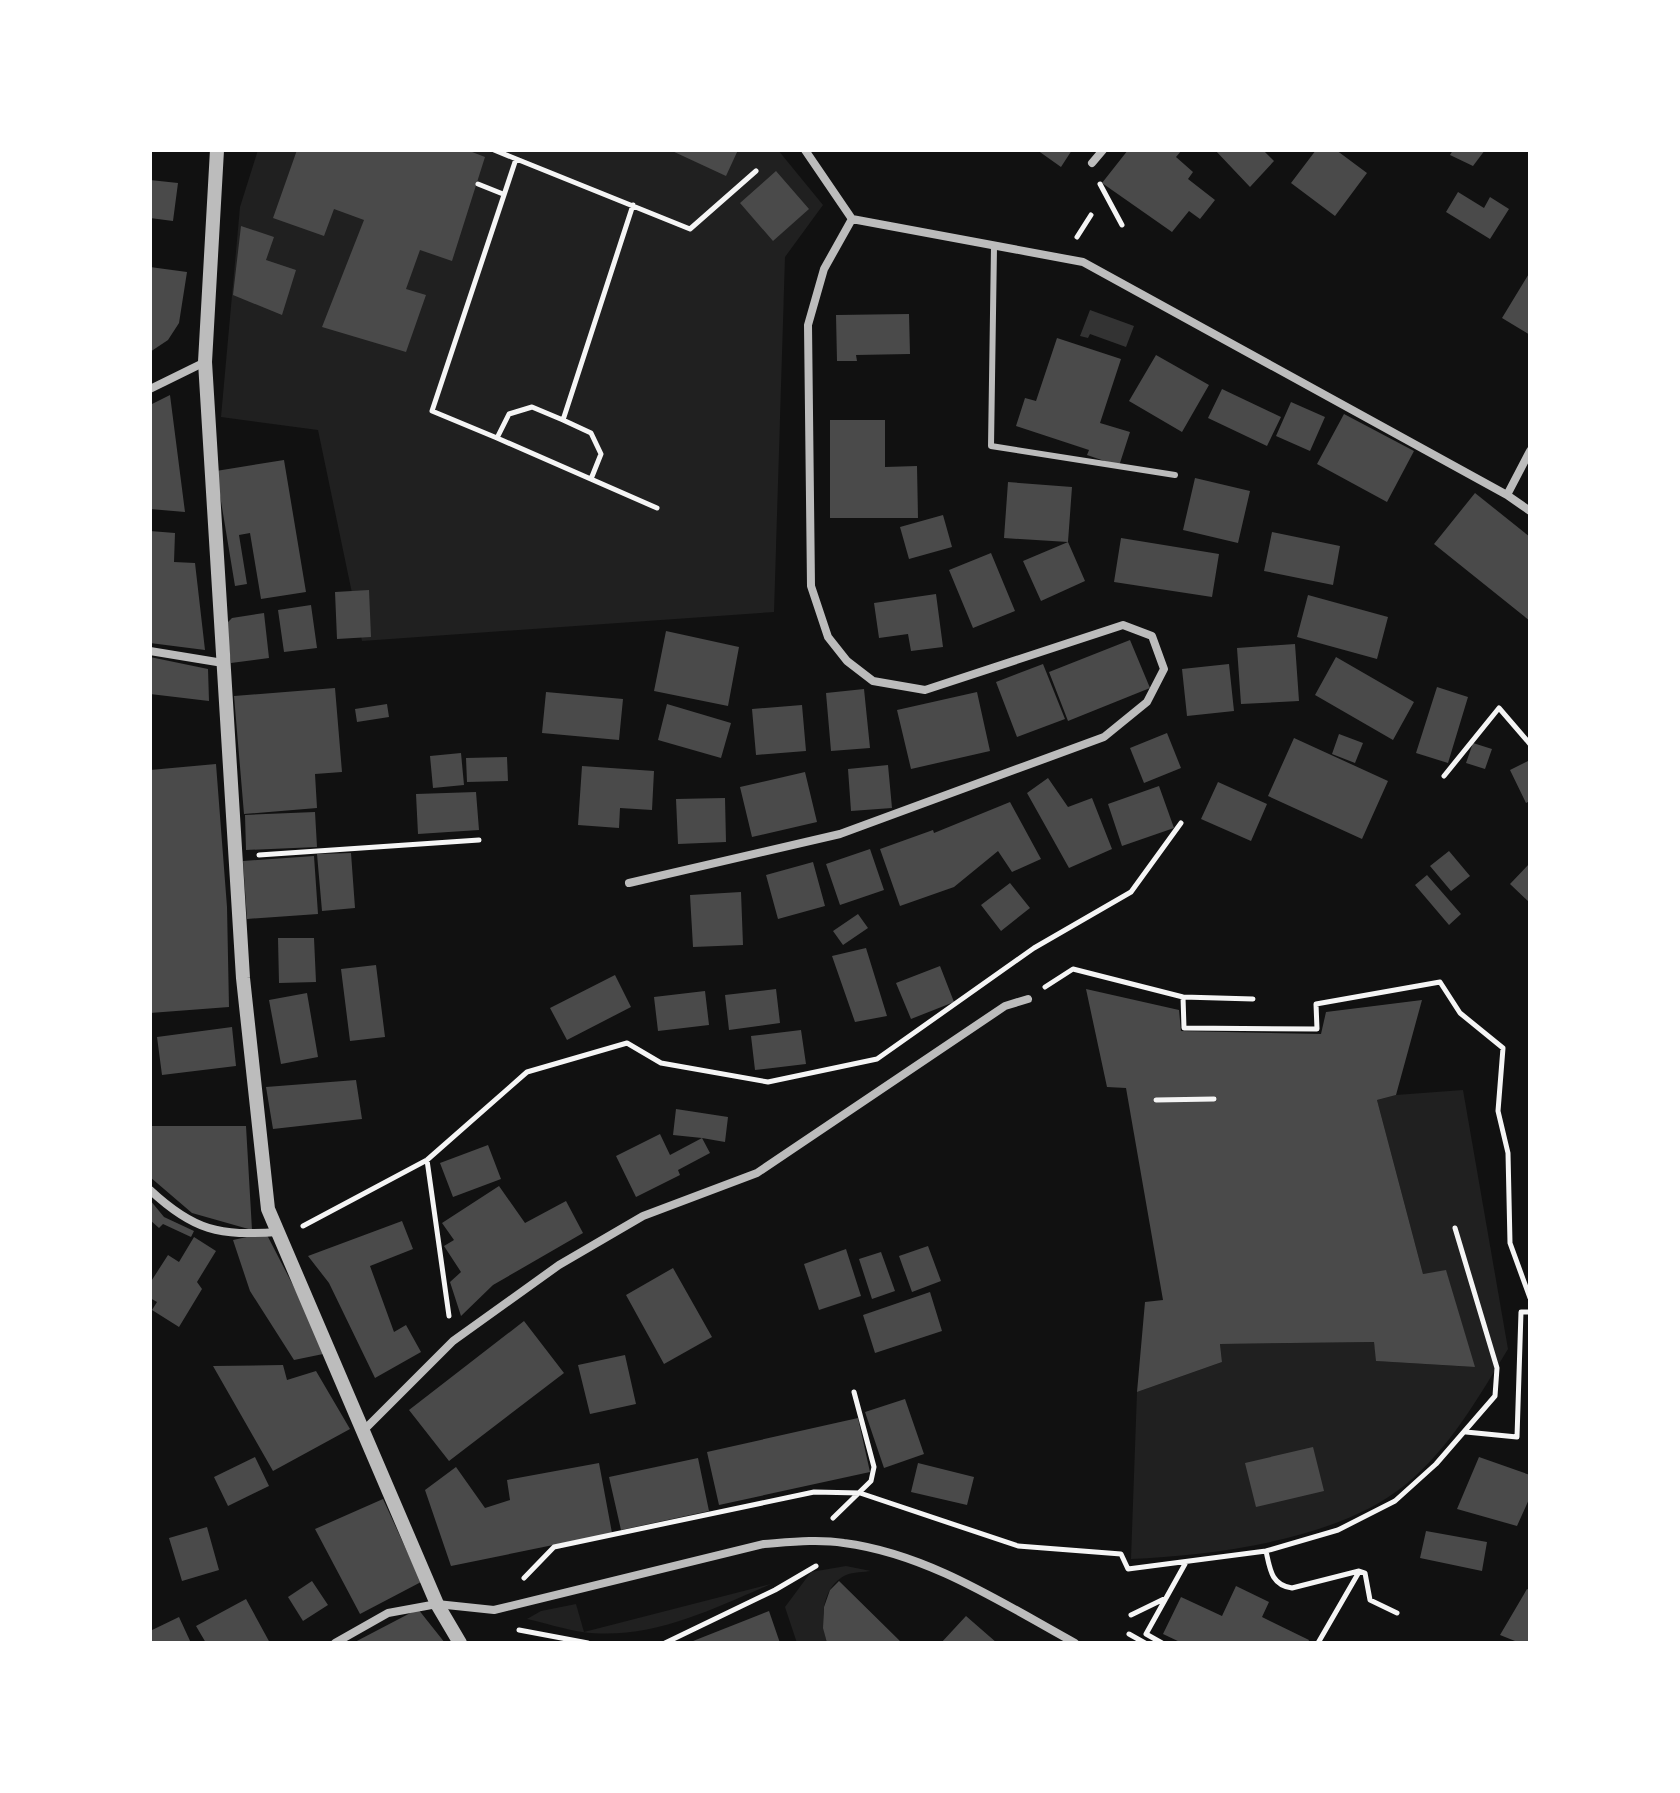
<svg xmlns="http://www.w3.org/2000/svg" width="1680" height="1793" font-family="'Titillium Web',sans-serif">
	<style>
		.green { fill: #202020 }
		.water { fill: #333 }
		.building { fill: #4a4a4a }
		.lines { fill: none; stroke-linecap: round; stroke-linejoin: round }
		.path { stroke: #f5f5f5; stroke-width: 5 }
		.service { stroke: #bcbcbc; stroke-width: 6 }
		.minor { stroke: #bcbcbc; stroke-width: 8 }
		.tertiary { stroke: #bcbcbc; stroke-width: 14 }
	</style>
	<rect width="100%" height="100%" fill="#111"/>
	<!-- green -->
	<path class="green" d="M258,150H778L823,205L785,257L774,612L362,641L318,430L221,417L240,207Z
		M1463,1090L1508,1349C1478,1398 1450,1448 1405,1485C1337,1540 1216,1555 1131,1559L1137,1392L1222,1362L1220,1344L1374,1342L1377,1361L1474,1367L1446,1271L1423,1274L1377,1100L1396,1095Z
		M846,1566L871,1571C864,1572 853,1572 846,1575C821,1587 820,1620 827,1643H797L785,1607L811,1572Z
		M771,1584C711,1610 649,1641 582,1632C563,1629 545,1623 527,1619L541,1611L576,1604L584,1632Z"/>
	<!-- water -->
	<path class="water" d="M1090,310L1134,326L1126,347L1090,334L1088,338L1080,336Z"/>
	<!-- building -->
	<path class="building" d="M297,150H467L485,157L452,261L420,250L406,289L426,295L406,352L322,327L364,220L334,209L324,236L273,218Z
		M670,150H738L726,176Z
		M1037,150H1072L1061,167Z
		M1128,150H1182L1176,157L1193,172L1188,179L1215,200L1200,219L1189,211L1172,232L1102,183Z
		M1215,150H1263L1274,161L1250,187Z
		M1316,150H1336L1367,173L1335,216L1291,183Z
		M1453,150H1485L1473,166L1450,155Z
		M776,171L809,209L773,241L740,203Z
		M150,180L178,183L173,221L150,218Z
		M1458,192L1484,208L1490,197L1509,209L1490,239L1446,212Z
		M241,226L274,237L266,260L296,270L282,315L233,295Z
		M150,267L187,272L179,323L168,340L150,352Z
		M1530,272V335L1502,318Z
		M909,314L910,354L856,355L857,361H837L836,315Z
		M1057,338L1121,359L1100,423L1130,432L1119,466L1087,455L1089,450L1016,426L1025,398L1036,401Z
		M1156,355L1209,385L1182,432L1129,401Z
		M1222,389L1281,417L1267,446L1208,418Z
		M170,395L185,512L150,509V405Z
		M1291,402L1325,417L1310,451L1276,436Z
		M1344,414L1414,451L1387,502L1317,464Z
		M830,420H885V467L917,466L918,518H830Z
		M284,460L306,592L261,599L250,533L239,535L247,584L235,586L216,471Z
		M1195,478L1250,491L1238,543L1183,530Z
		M1008,482L1072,487L1068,542L1004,538Z
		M1475,493L1530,537V621L1434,544Z
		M943,515L952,547L909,559L900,527Z
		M150,531L175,533L174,562L195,563L205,650L150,643Z
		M1272,532L1340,546L1333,585L1264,571Z
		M1121,538L1219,554L1212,597L1114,582Z
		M1068,542L1085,581L1041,601L1023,561Z
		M991,553L1015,611L973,628L949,570Z
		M369,590L371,637L337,639L335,592Z
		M936,594L943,647L911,651L908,634L879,638L874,603Z
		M1308,595L1388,617L1377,659L1297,637Z
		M311,605L317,648L284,652L278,610Z
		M264,613L269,658L231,663L226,624L232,618Z
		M666,631L739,647L728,706L654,691Z
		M1130,640L1150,688L1068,721L1049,672Z
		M1295,644L1299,701L1241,704L1237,648Z
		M150,657L208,669L209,701L150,694Z
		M1336,657L1414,702L1393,740L1315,695Z
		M1043,664L1065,719L1017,737L996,682Z
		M1229,664L1234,711L1187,716L1182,669Z
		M1437,687L1468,697L1448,763L1416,753Z
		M335,688L342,772L315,774L317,808L244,814L234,696Z
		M864,689L870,748L831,751L826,693Z
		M546,692L623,699L619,740L542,733Z
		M977,692L990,751L911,769L897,710Z
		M387,704L389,717L357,722L355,709Z
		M667,704L731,723L721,758L658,740Z
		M802,705L806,751L756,755L752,709Z
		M1167,733L1181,768L1144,783L1130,748Z
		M1339,734L1363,743L1355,763L1332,754Z
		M1294,738L1388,781L1362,839L1268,796Z
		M1473,743L1492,749L1485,769L1466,763Z
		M461,753L464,785L433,788L430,756Z
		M507,757L508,781L467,782L466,758Z
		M1530,760V801L1526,803L1510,770Z
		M216,764L227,907L229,1007L150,1013V770Z
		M888,765L892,808L851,811L848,769Z
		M582,766L654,771L652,810L620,808L619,828L578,825Z
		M805,772L817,822L752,837L740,787Z
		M1048,778L1068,807L1092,798L1112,849L1069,868L1027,793Z
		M1218,782L1267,804L1251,841L1201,819Z
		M1159,786L1174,828L1122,846L1108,804Z
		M476,792L479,830L418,834L416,794Z
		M725,798L726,842L678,844L676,799Z
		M1010,802L1041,859L1012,872L998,851L954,887L900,906L880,849L933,830L934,833Z
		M315,812L317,847L246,850L245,815Z
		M870,849L884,890L840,905L826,864Z
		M1449,851L1470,876L1451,891L1430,866Z
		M351,853L355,908L322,911L317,854Z
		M314,856L318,914L247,919L243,861Z
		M813,862L825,906L778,919L766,875Z
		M1530,863V903L1510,884Z
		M1427,875L1461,914L1449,925L1415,885Z
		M1010,883L1030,908L1001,931L981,905Z
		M741,892L743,945L693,947L690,895Z
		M858,914L868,928L843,945L833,931Z
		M278,938H314L316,982L279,983Z
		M866,948L887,1016L855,1022L832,956Z
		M376,965L385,1037L350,1041L341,969Z
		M940,966L954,1002L911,1019L896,983Z
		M615,975L631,1007L567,1040L550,1008Z
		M776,989L780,1023L729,1030L725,995Z
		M1086,989L1179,1010L1181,1031L1321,1034L1326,1012L1422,1000L1396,1095L1377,1100L1423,1274L1446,1270L1475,1367L1376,1361L1374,1342L1220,1344L1222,1362L1137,1392L1145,1302L1163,1300L1126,1088L1107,1087Z
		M705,991L709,1025L658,1031L654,997Z
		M307,993L318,1057L281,1064L269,1000Z
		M232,1027L236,1066L162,1075L157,1037Z
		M801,1030L806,1064L755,1070L751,1036Z
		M356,1080L362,1119L273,1129L266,1087Z
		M676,1109L728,1117L725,1142L702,1138L710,1153L678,1170L680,1175L636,1197L616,1156L660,1134L670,1155L702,1138L673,1135Z
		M150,1126H246L252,1230L192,1213L150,1177Z
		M488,1145L501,1179L453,1197L440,1163Z
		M499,1186L525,1223L566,1201L583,1233L493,1285L461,1316L450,1282L461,1272L444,1246L454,1240L442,1223Z
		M150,1200L164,1217L194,1231L191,1237L163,1224L159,1228L150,1220Z
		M402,1221L413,1249L370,1266L394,1332L406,1325L421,1352L375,1378L329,1283L308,1256Z
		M266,1233L328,1353L294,1360L250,1291L233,1240Z
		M194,1237L216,1251L197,1282L202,1289L179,1327L152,1310L157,1302L150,1298V1283L168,1255L179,1262Z
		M928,1246L941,1281L912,1292L899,1256Z
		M846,1249L861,1296L819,1310L804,1264Z
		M881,1252L895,1291L872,1299L859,1259Z
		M673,1268L712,1337L664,1364L626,1295Z
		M930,1292L942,1331L875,1353L863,1315Z
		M524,1321L564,1373L449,1461L409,1410Z
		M625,1355L636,1404L590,1414L578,1365Z
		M283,1365L287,1380L316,1371L350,1429L273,1471L213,1366Z
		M905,1399L924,1454L884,1468L865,1412Z
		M858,1418L870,1472L719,1505L707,1452Z
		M1313,1447L1324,1491L1256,1507L1245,1463Z
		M255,1457L269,1486L228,1506L214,1477Z
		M1479,1457L1530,1475V1497L1517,1526L1457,1509Z
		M698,1458L709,1511L621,1530L609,1477Z
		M599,1463L612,1533L451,1566L425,1490L456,1467L485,1508L510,1500L507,1480Z
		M918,1463L974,1477L967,1505L911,1492Z
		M383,1499L421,1582L360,1614L315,1529Z
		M207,1527L219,1570L182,1581L169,1538Z
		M1426,1531L1487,1542L1482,1571L1420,1558Z
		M312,1581L328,1605L303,1621L288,1597Z
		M839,1581L902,1643H827L823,1628L824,1607L830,1590Z
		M1236,1586L1269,1602L1262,1617L1309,1640L1308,1643H1182L1163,1634L1181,1597L1222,1616Z
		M1527,1589L1530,1590V1643H1520L1500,1635Z
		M246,1599L270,1643H206L196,1626Z
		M418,1609L445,1643H353Z
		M769,1611L780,1643H688Z
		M966,1616L997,1643H941Z
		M179,1617L191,1643H150V1631Z"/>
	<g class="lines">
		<!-- path -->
		<path class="path" d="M494,150L690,229L756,171
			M478,184L503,194
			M1100,184L1122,225
			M1077,237L1091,215
			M563,420L532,407L509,414L497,438L657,508
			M497,438L432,411L516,159
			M591,479L601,454L591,433L563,420L633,205
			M1444,776L1499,708L1530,744
			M259,855L479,840
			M1045,987L1073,969L1183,997L1253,999
			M1183,997L1184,1028L1317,1029L1316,1004L1440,982L1460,1013L1503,1048L1498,1111L1508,1153L1510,1243L1530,1298
			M1156,1100L1214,1099
			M427,1160L449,1316
			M303,1226L427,1160L527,1072L627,1043L661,1063L768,1082L877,1059L1034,948L1131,892L1181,823
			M1466,1432L1517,1437L1521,1312H1530
			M833,1518L871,1481L874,1467L854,1392
			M1266,1551C1270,1569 1271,1585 1292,1588L1359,1571L1365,1573L1370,1600L1397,1613
			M524,1578L554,1547L814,1492L860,1493L1018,1546L1121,1554L1128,1569L1266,1551L1338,1530L1395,1501L1436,1464L1495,1396L1497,1368L1455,1228
			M1131,1615L1166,1598
			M519,1630L588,1643
			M1129,1634L1145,1643
			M665,1643L775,1590L816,1566
			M1162,1643L1146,1634L1185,1564
			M1318,1643L1359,1572"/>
		<!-- service -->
		<path class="service" d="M994,247L991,446L1175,475"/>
		<!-- minor -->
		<path class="minor" d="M805,150L852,219L1083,262L1507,495L1530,511
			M1092,163L1103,150
			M150,389L205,362
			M1507,495L1530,451
			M150,651L223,663
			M629,883L840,834L1104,737L1147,702L1164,669L1152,636L1123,625L925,690L873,681L847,661L828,637L811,586L808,325L824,269L852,219
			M150,1190C194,1231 219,1236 278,1232
			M364,1430L453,1341L559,1265L643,1216L757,1173L1005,1006L1028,999
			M335,1643L388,1613L437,1604L494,1610L764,1544C791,1542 818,1539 844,1543C928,1554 1002,1603 1075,1643"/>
		<!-- tertiary -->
		<path class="tertiary" d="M217,150L205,362L243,978L268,1209L437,1604L460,1643"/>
	</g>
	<!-- border -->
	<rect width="1680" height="1793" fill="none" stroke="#ffffff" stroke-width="304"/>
</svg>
